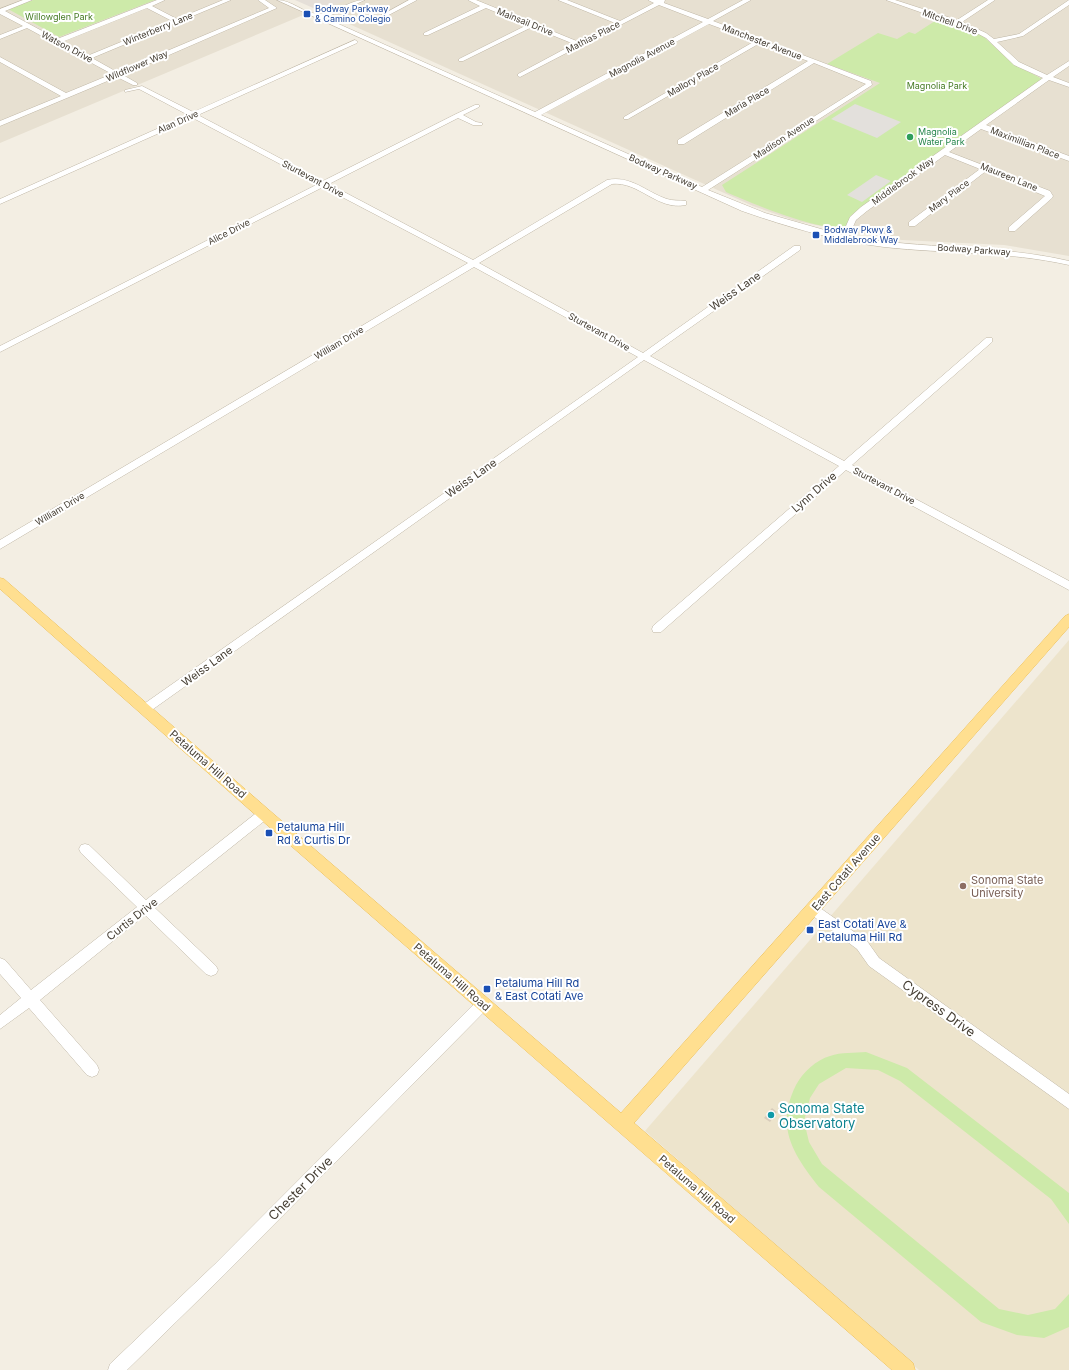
<svg xmlns="http://www.w3.org/2000/svg" width="1069" height="1370" font-family="Inter,sans-serif">
	<style>
		.residential { fill: #e7e0d1 }
		.industrial { fill: #e5dfd8 }
		.education { fill: #ede4cc }
		.green { fill: #cdeaa9 }
		.parking { fill: #e3e0dc }
		.building { fill: #d8ccbb }
		.lines { fill: none; stroke-linecap: round; stroke-linejoin: round }
		.minor-casing { stroke: #bfb6a5; stroke-width: 1 }
		.major-casing { stroke: #ebbe59; stroke-width: 1 }
		.minor { fill: #fff; fill-rule: evenodd }
		.major { fill: #ffdf90; fill-rule: evenodd }
		.transit-dot { fill: #1a4fb4; stroke: #fff; stroke-width: 1.5 }
		.leisure-dot { fill: #2e9e5b; stroke: #fff; stroke-width: 1.5 }
		.education-dot { fill: #8d6e63; stroke: #fff; stroke-width: 1.5 }
		.culture-dot { fill: #0f9aa8; stroke: #fff; stroke-width: 1.5 }
		.labels { text-anchor: middle; stroke-width: 4; stroke-linejoin: round; paint-order: stroke }
		.far-transit-label { font-size: 9px; fill: #164399; stroke: #fff; text-anchor: start }
		.far-park-label { font-size: 9px; fill: #457a23; stroke: #fff }
		.far-street-label { font-size: 9px; fill: #453e33; stroke: #fff }
		.far-leisure-label { font-size: 9px; fill: #27864d; stroke: #fff; text-anchor: start }
		.street-label { font-size: 11px; fill: #453e33; stroke: #fff }
		.transit-label { font-size: 11px; fill: #164399; stroke: #fff; text-anchor: start }
		.education-label { font-size: 11px; fill: #785e54; stroke: #fff; text-anchor: start }
		.near-street-label { font-size: 13px; fill: #453e33; stroke: #fff }
		.near-culture-label { font-size: 13px; fill: #0d838f; stroke: #fff; text-anchor: start }
	</style>
	<rect width="100%" height="100%" fill="#f3eee3"/>
	<!-- residential -->
	<path class="residential" d="M0,0H279L308,13L0,143Z
		M338,0H1069V256L1004,245L902,240L846,231L796,221L753,206L316,9Z"/>
	<!-- industrial -->
	<path class="industrial" d="M295,0H346L320,11Z"/>
	<!-- education -->
	<path class="education" d="M1069,640V1370H919L645,1131Z"/>
	<!-- green -->
	<path class="green" d="M33,0H155L59,37L8,9Z
		M938,19L983,36L1011,62L1042,79L843,228C814,229 753,204 726,192L722,185L880,83L827,64L878,33L897,39L909,32L915,34Z
		M866,1052L907,1068L1069,1193V1224L1051,1199L900,1081L878,1070L846,1068L819,1084L810,1098L804,1121L809,1142L822,1164L999,1309L1028,1315L1055,1309L1069,1294V1327L1044,1338L1017,1335L981,1322L819,1187C793,1154 775,1127 796,1085C803,1072 816,1060 830,1056C841,1052 855,1053 866,1052Z"/>
	<!-- parking -->
	<path class="parking" d="M855,104L901,122L877,138L831,119Z
		M876,175L891,181L862,202L847,195Z"/>
	<!-- building -->
	<path class="building" d="M772,1108L777,1112L770,1122L764,1118Z"/>
	<g class="lines">
		<defs>
			<path id="minor" d="M23,0H32L5,11L57,39L157,0H165L152,6L177,19L223,0H231L92,58L117,72L269,8L258,0H265L277,8L123,75L137,83V85H133L117,77L0,126V121L61,96L0,62V57L66,93L112,74L27,28L0,39V35L23,26L0,14V9ZM147,8L172,21L87,56L62,42Z
				M277,0C292,0 303,13 318,14C334,15 348,0 365,0L329,16L323,17L535,112L703,22L659,5L520,77L518,76V74L574,44L532,27L463,61H459V59L527,25L486,8L428,35H424V33L480,6L468,0H476L579,42L615,23L558,0H567L620,21L654,3L648,0H665L664,3L708,19L743,0H751L713,21L871,81L872,85L708,190L765,213L842,235L850,217L861,207L1043,78L1014,65L986,38L971,30L886,0H895L957,20L988,0H995L962,22L986,33L994,39L1019,34L1069,0V5L1023,36L997,42L1019,62L1047,75L1069,61V66L1053,77L1069,83V87L1049,80L986,125L1069,156V161L981,129L949,152L1050,191L1053,196L1052,198L1015,231H1009V227L1045,196L986,171L915,226H909V222L980,169L945,155L867,211L856,220L849,236C922,250 996,244 1069,261V265C1006,251 947,254 884,247C835,241 788,227 742,211ZM709,24L755,41L624,117V119H628L760,43L808,61L678,140V144H684L814,63L866,84L702,187L541,115Z
				M409,0H417L385,17L380,16Z
				M355,40L358,42L357,43L198,115L323,181L456,114L475,105H479V107L463,115L476,122L482,123V125H473L458,118L329,184L473,260L607,180C631,175 646,192 667,199C673,201 679,200 686,201V205C657,211 639,181 612,184L479,263L643,353L794,246H800V250L650,356L844,461L986,338H992V342L852,465L1069,581V590L846,470L661,632H653L652,629L653,626L839,466L644,360L149,712H141L139,709L141,706L638,357L474,267L0,549V540L468,263L323,187L0,352V346L318,184L193,118L0,204V199L188,115L139,89L125,92V90L142,86L193,112Z
				M264,809L268,810L270,814L268,818L155,908L216,966L218,970L216,974L211,976L206,974L145,915L40,1000L97,1065L99,1070L97,1075L92,1077L87,1075L29,1008L0,1029V1015L21,998L0,974V958L5,960L31,990L137,907L81,853L79,849L81,845L85,844L89,845L146,900L260,810Z
				M813,903L867,941L879,958L1069,1094V1109L869,966L857,949L809,913L807,909L809,905Z
				M483,998L488,1000L490,1004L488,1008L225,1274L127,1370H108L110,1364L215,1264L478,1000Z"/>
			<path id="major" d="M0,578L4,579L269,810L621,1113L1065,616L1069,614V627L634,1123L913,1363L915,1370H892L259,818L0,589Z"/>
		</defs>
		<!-- minor casing -->
		<use href="#minor" class="minor-casing"/>
		<!-- major casing -->
		<use href="#major" class="major-casing"/>
		<!-- minor -->
		<use href="#minor" class="minor"/>
		<!-- major -->
		<use href="#major" class="major"/>
	</g>
	<!-- markers -->
	<g class="transit-dot">
		<rect x="303" y="10" width="8" height="8" rx="2"/>
		<rect x="812" y="231" width="8" height="8" rx="2"/>
		<rect x="265" y="829" width="8" height="8" rx="2"/>
		<rect x="806" y="926" width="8" height="8" rx="2"/>
		<rect x="483" y="985" width="8" height="8" rx="2"/>
	</g>
	<circle class="leisure-dot" cx="910" cy="137" r="4"/>
	<circle class="education-dot" cx="963" cy="886" r="4"/>
	<circle class="culture-dot" cx="771" cy="1115" r="4"/>
	<g class="labels">
		<!-- far-transit labels -->
		<g class="far-transit-label">
			<text x="315" y="12">Bodway Parkway<tspan x="315" dy="10">&amp; Camino Colegio</tspan></text>
			<text x="824" y="233">Bodway Pkwy &amp;<tspan x="824" dy="10">Middlebrook Way</tspan></text>
		</g>
		<!-- far-park labels -->
		<g class="far-park-label">
			<text x="59" y="20">Willowglen Park</text>
			<text x="937" y="89">Magnolia Park</text>
		</g>
		<!-- far-street labels -->
		<g class="far-street-label">
			<text transform="translate(525 22) rotate(22)" y="3">Mainsail Drive</text>
			<text transform="translate(950 22) rotate(20)" y="3">Mitchell Drive</text>
			<text transform="translate(158 29) rotate(-22)" y="3">Winterberry Lane</text>
			<text transform="translate(593 37) rotate(-27)" y="3">Mathias Place</text>
			<text transform="translate(762 42) rotate(21)" y="3">Manchester Avenue</text>
			<text transform="translate(67 47) rotate(28)" y="3">Watson Drive</text>
			<text transform="translate(642 58) rotate(-28)" y="3">Magnolia Avenue</text>
			<text transform="translate(137 66) rotate(-23)" y="3">Wildflower Way</text>
			<text transform="translate(693 80) rotate(-30)" y="3">Mallory Place</text>
			<text transform="translate(747 102) rotate(-31)" y="3">Maria Place</text>
			<text transform="translate(178 122) rotate(-24)" y="3">Alan Drive</text>
			<text transform="translate(784 138) rotate(-33)" y="3">Madison Avenue</text>
			<text transform="translate(1025 143) rotate(21)" y="3">Maximillian Place</text>
			<text transform="translate(663 172) rotate(24)" y="3">Bodway Parkway</text>
			<text transform="translate(1009 177) rotate(22)" y="3">Maureen Lane</text>
			<text transform="translate(313 179) rotate(28)" y="3">Sturtevant Drive</text>
			<text transform="translate(903 181) rotate(-36)" y="3">Middlebrook Way</text>
			<text transform="translate(949 196) rotate(-37)" y="3">Mary Place</text>
			<text transform="translate(229 232) rotate(-27)" y="3">Alice Drive</text>
			<text transform="translate(974 250) rotate(4)" y="3">Bodway Parkway</text>
			<text transform="translate(599 332) rotate(29)" y="3">Sturtevant Drive</text>
			<text transform="translate(339 343) rotate(-31)" y="3">William Drive</text>
			<text transform="translate(884 486) rotate(28)" y="3">Sturtevant Drive</text>
			<text transform="translate(60 509) rotate(-31)" y="3">William Drive</text>
		</g>
		<!-- far-leisure labels -->
		<g class="far-leisure-label">
			<text x="918" y="135">Magnolia<tspan x="918" dy="10">Water Park</tspan></text>
		</g>
		<!-- street labels -->
		<g class="street-label">
			<text transform="translate(735 291) rotate(-35)" y="4">Weiss Lane</text>
			<text transform="translate(471 478) rotate(-35)" y="4">Weiss Lane</text>
			<text transform="translate(814 492) rotate(-41)" y="4">Lynn Drive</text>
			<text transform="translate(207 666) rotate(-36)" y="4">Weiss Lane</text>
			<text transform="translate(208 764) rotate(41)" y="4">Petaluma Hill Road</text>
			<text transform="translate(846 872) rotate(-49)" y="4">East Cotati Avenue</text>
			<text transform="translate(132 919) rotate(-38)" y="4">Curtis Drive</text>
			<text transform="translate(452 977) rotate(41)" y="4">Petaluma Hill Road</text>
			<text transform="translate(697 1189) rotate(41)" y="4">Petaluma Hill Road</text>
		</g>
		<!-- transit labels -->
		<g class="transit-label">
			<text x="277" y="831">Petaluma Hill<tspan x="277" dy="13">Rd &amp; Curtis Dr</tspan></text>
			<text x="818" y="928">East Cotati Ave &amp;<tspan x="818" dy="13">Petaluma Hill Rd</tspan></text>
			<text x="495" y="987">Petaluma Hill Rd<tspan x="495" dy="13">&amp; East Cotati Ave</tspan></text>
		</g>
		<!-- education labels -->
		<g class="education-label">
			<text x="971" y="884">Sonoma State<tspan x="971" dy="13">University</tspan></text>
		</g>
		<!-- near-street labels -->
		<g class="near-street-label">
			<text transform="translate(939 1008) rotate(36)" y="5">Cypress Drive</text>
			<text transform="translate(300 1188) rotate(-45)" y="5">Chester Drive</text>
		</g>
		<!-- near-culture labels -->
		<g class="near-culture-label">
			<text x="779" y="1113">Sonoma State<tspan x="779" dy="15">Observatory</tspan></text>
		</g>
	</g>
</svg>
